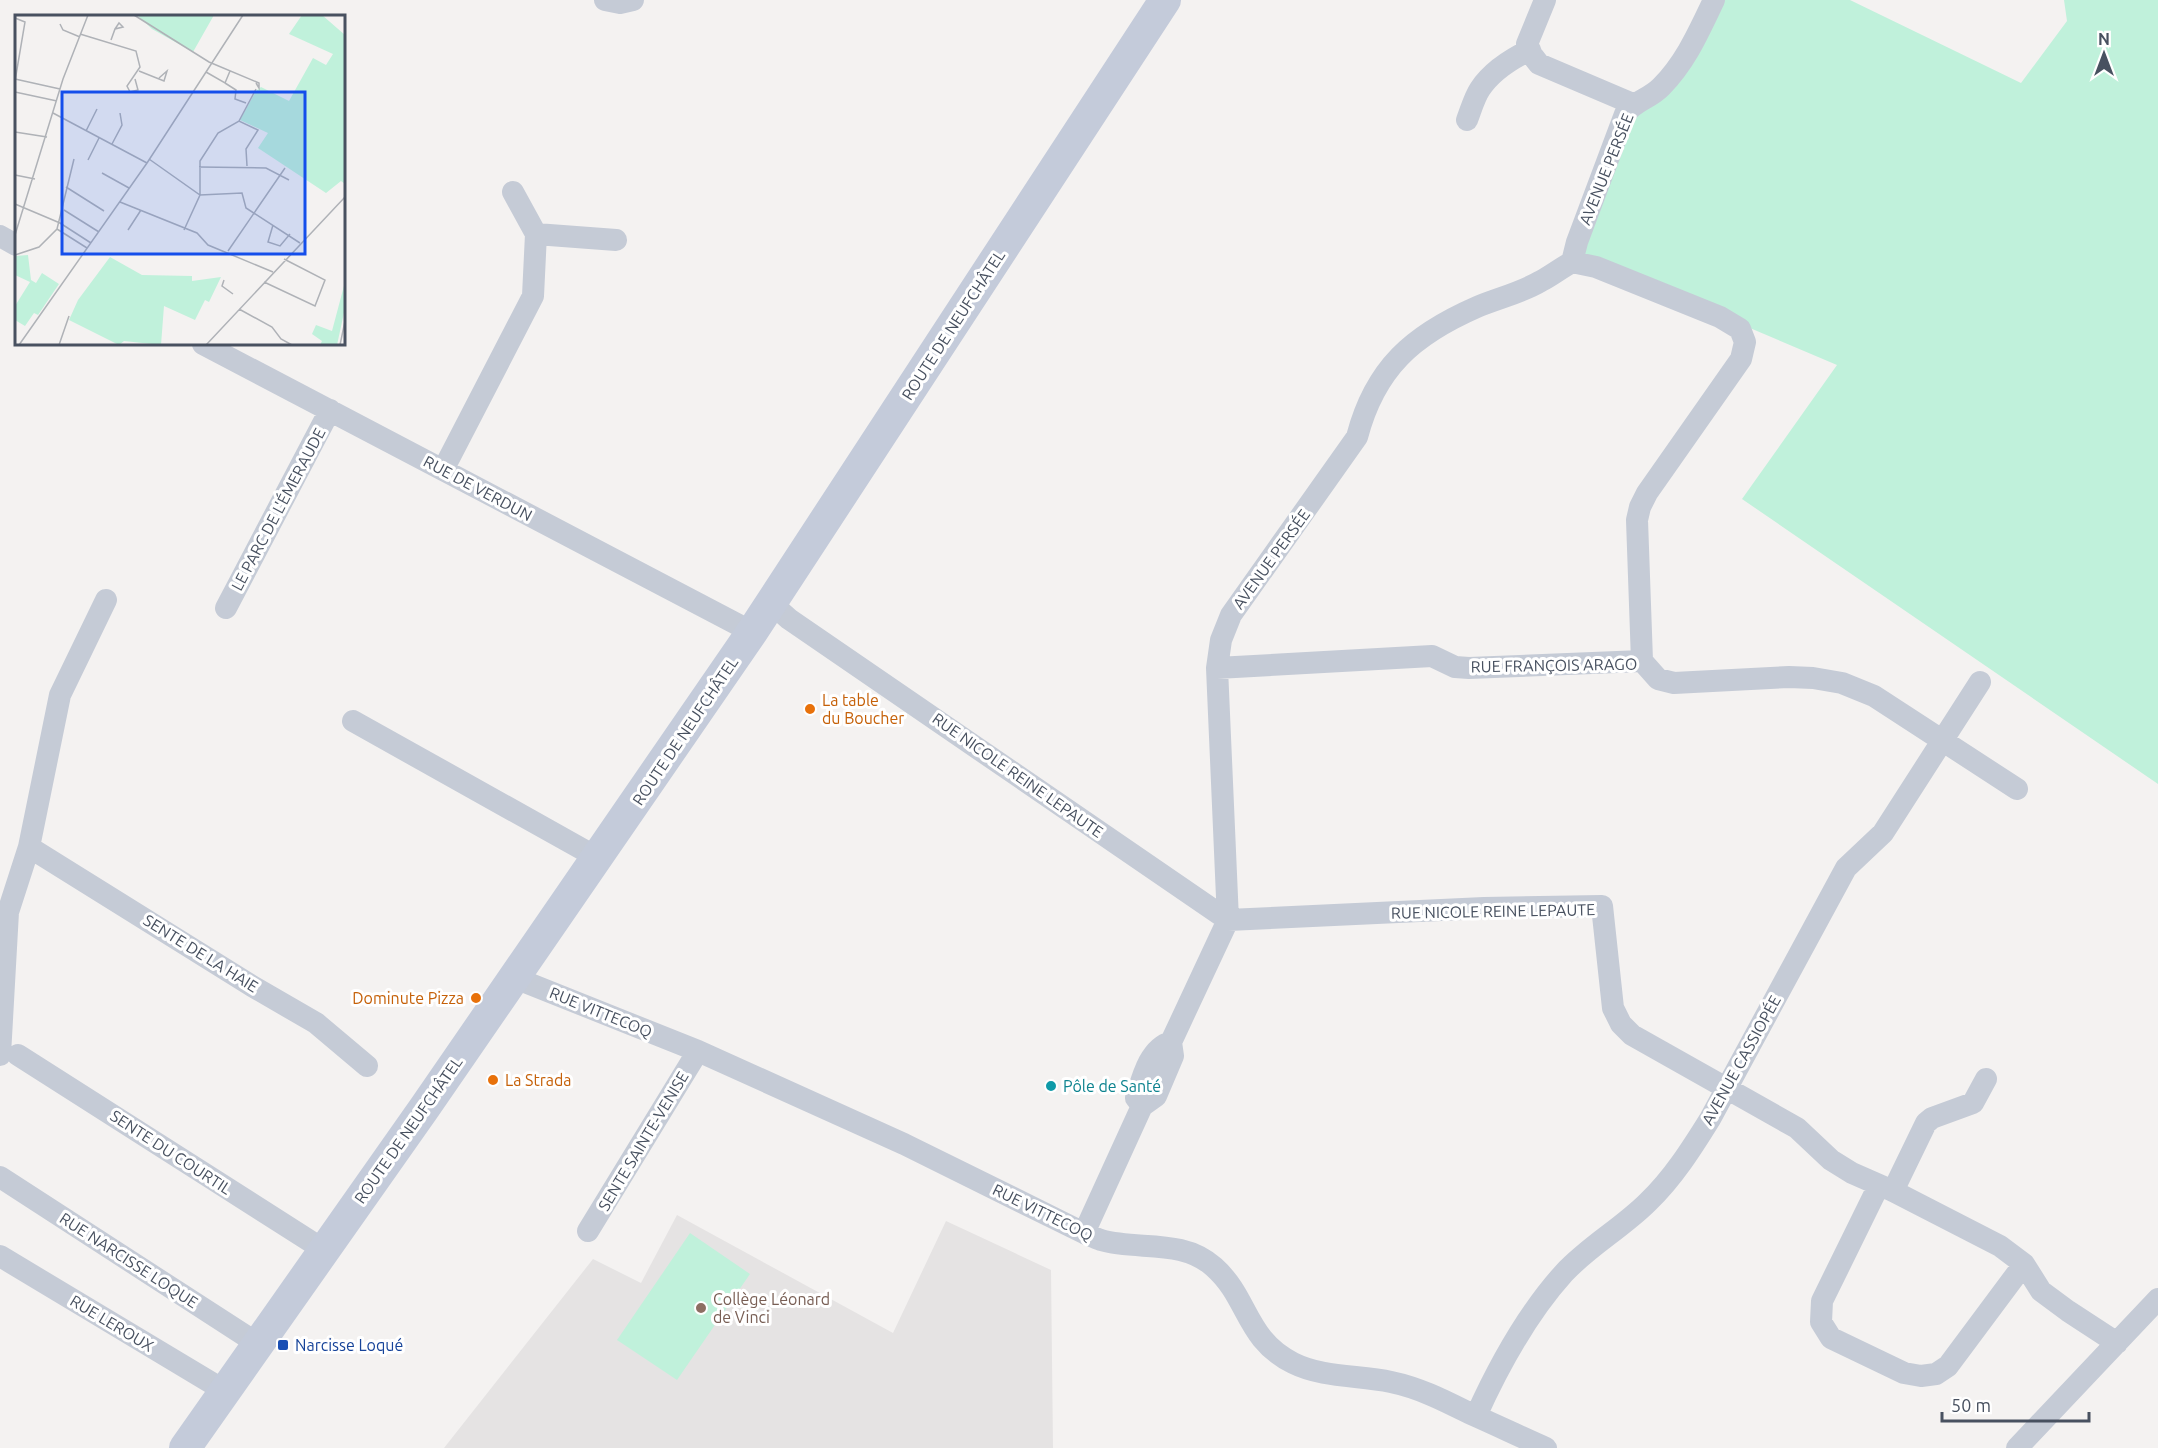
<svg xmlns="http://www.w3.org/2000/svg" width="2158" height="1448" font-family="Ubuntu,sans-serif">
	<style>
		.education { fill: #e5e3e3 }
		.green { fill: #c0f1db }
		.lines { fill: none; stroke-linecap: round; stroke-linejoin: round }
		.street { stroke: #c5cbd6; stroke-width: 22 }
		.secondary { stroke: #c4cbda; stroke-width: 32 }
		.food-dot { fill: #e8710a; stroke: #fff; stroke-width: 2 }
		.culture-dot { fill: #0f9aa8; stroke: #fff; stroke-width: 2 }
		.education-dot { fill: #8d6e63; stroke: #fff; stroke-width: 2 }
		.transit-dot { fill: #1a4fb4; stroke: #fff; stroke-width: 2 }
		.labels { text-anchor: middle; stroke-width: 6; stroke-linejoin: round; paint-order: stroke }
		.street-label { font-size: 16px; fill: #485160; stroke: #fff }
		.food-label { font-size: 16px; fill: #c56008; stroke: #fff; text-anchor: start }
		.culture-label { font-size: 16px; fill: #0d838f; stroke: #fff; text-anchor: start }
		.education-label { font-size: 16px; fill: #785e54; stroke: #fff; text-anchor: start }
		.transit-label { font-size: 16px; fill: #164399; stroke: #fff; text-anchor: start }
		.inset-road { fill: none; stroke: #afb2b7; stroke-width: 1.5 }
		.view { fill: #144eeb; fill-opacity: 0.15; stroke: #144eeb; stroke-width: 3 }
		.inset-edge { fill: none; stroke: #485160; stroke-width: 3 }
	</style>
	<rect width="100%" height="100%" fill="#f4f2f1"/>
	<!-- education -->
	<path class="education" d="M677,1215L893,1333L946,1221L1051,1270L1053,1448H444L593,1259L641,1283Z"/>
	<!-- green -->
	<path class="green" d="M1720,0H1850L2021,83L2067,21L2064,0H2158V784L1742,499L1837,365L1580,256L1636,116Z
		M690,1233L750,1274L677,1380L617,1340Z"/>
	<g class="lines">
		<!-- street -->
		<path class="street" d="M605,0L620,3L633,0
			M1545,0L1527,44L1532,55L1539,64L1633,104
			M1467,120C1471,110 1474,98 1480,89C1492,71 1511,59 1530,50
			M536,234L616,240
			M0,236L16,245
			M1572,262L1577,242L1625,114C1637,99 1648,100 1661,87C1686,62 1699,31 1714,0
			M203,344L752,632
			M443,470L533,296L536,234L513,192
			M771,603L789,619L1228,920L1484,908L1602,906L1613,1008L1621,1024L1632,1035L1797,1128L1831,1160L1852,1173L1893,1191L2000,1246L2024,1264L2041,1291L2068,1311L2117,1343
			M226,608L330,410
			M1217,668L1432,656L1455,667L1469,668L1642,661L1658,679L1674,683L1789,677L1813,678L1842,683L1874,696L2017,789
			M353,721L598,858
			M29,847L252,986L316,1023L367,1066
			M515,978L698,1051L904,1144L1084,1233C1089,1235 1095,1238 1101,1240C1138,1251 1182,1238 1214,1267C1249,1298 1245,1339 1293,1363C1323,1378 1359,1375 1391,1382C1420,1388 1445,1401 1471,1414C1496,1425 1521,1437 1546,1448
			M0,1055L8,912L29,847L60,695L106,600
			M18,1055L324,1250
			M1142,1106L1136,1098C1142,1079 1149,1048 1171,1042
			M0,1177L258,1344
			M1879,1185L1822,1301L1821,1322L1831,1338L1904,1373L1921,1376L1936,1374L1948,1366L2024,1264
			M1893,1191L1926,1123L1932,1118L1973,1103L1986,1079
			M588,1231L698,1051
			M1084,1233L1142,1106L1156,1096L1173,1056L1171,1042L1228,920L1217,668L1221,640L1231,615L1357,437C1375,368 1413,335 1477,307C1498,298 1521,293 1541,281C1551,276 1561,268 1572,262L1596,267L1720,317L1740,329L1745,342L1741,359L1647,493L1640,507L1637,520L1642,661
			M0,1256L225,1391
			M1476,1416C1499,1365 1527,1314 1564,1273C1589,1246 1622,1228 1648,1202C1673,1178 1692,1148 1710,1119L1846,868L1883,833L1980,682
			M2017,1448L2158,1299"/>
		<!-- secondary -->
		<path class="secondary" d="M185,1448L425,1107L752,632L1165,0"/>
	</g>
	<!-- markers -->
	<g class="food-dot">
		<circle cx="810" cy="709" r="6"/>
		<circle cx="476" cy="998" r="6"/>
		<circle cx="493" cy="1080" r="6"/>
	</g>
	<circle class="culture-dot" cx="1051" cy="1086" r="6"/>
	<circle class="education-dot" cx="701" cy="1308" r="6"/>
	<rect class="transit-dot" x="277" y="1339" width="12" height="12" rx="3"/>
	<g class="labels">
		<!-- street labels -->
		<g class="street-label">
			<text transform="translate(1606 169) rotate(-68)" y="6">AVENUE PERSÉE</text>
			<text transform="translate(953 325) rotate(-57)" y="6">ROUTE DE NEUFCHÂTEL</text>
			<text transform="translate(478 488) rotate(28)" y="6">RUE DE VERDUN</text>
			<text transform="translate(278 509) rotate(-62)" y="6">LE PARC DE L'ÉMERAUDE</text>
			<text transform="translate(1271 559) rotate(-54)" y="6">AVENUE PERSÉE</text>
			<text transform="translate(1554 665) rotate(-1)" y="6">RUE FRANÇOIS ARAGO</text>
			<text transform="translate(685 731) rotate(-56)" y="6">ROUTE DE NEUFCHÂTEL</text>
			<text transform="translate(1018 775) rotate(35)" y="6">RUE NICOLE REINE LEPAUTE</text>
			<text transform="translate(1493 911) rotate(-1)" y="6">RUE NICOLE REINE LEPAUTE</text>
			<text transform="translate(201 953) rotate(32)" y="6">SENTE DE LA HAIE</text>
			<text transform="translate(601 1012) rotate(22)" y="6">RUE VITTECOQ</text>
			<text transform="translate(1741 1060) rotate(-61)" y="6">AVENUE CASSIOPÉE</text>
			<text transform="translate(408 1130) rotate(-55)" y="6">ROUTE DE NEUFCHÂTEL</text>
			<text transform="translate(643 1141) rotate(-59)" y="6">SENTE SAINTE-VENISE</text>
			<text transform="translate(171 1152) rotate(33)" y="6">SENTE DU COURTIL</text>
			<text transform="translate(1043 1212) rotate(26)" y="6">RUE VITTECOQ</text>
			<text transform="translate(129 1260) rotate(33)" y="6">RUE NARCISSE LOQUE</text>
			<text transform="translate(112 1323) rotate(31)" y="6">RUE LEROUX</text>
		</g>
		<!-- food labels -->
		<g class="food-label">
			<text x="822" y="706">La table<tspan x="822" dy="18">du Boucher</tspan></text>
			<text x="464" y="1004" text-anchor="end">Dominute Pizza</text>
			<text x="505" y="1086">La Strada</text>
		</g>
		<!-- culture labels -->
		<g class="culture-label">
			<text x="1063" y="1092">Pôle de Santé</text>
		</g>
		<!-- education labels -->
		<g class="education-label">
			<text x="713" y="1305">Collège Léonard<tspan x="713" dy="18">de Vinci</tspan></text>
		</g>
		<!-- transit labels -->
		<g class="transit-label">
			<text x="295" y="1351">Narcisse Loqué</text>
		</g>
	</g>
	<!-- overview -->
	<g transform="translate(15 15)">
		<rect width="330" height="330" fill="#f4f2f1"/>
		<path d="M122,0H199L178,37L137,14ZM287,0H307L330,20V169L326,166L311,178L243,133L253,118L225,105L241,76L246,72L274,86L298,43L311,50L318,39L274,19ZM13,240L16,265L21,268L27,258L44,269L23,300L19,298L10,311L0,305V291L15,267L0,260V241ZM95,242L127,260L177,261V266L206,262L194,287L190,285L180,305L149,291L146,330L109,326L104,330L54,305L63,285ZM330,267V293L322,330H305L307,326L297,319L301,310L317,316Z" fill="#c0f1db"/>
		<path class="inset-road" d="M119,0L194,47L244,68V73L241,68M0,3L10,7L0,66M45,9L48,15L65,22M65,19L121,36L125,52L112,71L115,77L123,75L120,64M96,25L100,14L108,12L104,8L100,14M124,56L149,66L152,56L144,63M191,57L210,68L215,56M0,64L45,74M210,68L221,75L220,84L231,88M0,77L42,86M38,98L132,148M224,106L241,74M71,116L82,94M0,117L32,122M97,129L107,110L105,98M134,144L185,180L227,178L231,193L285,228M73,145L84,123M184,152L251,153L274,165M87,158L114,173M0,160L20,164M51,172L89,196M105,187L182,218L193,230L258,257M0,189L45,208L76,228M49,195L84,217M258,210L253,227L265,231L275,219M42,214L72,233M113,215L126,195M169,215L185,180V146L203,118L224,106L243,115L231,134L232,151M0,220L48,64L73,0M213,236L270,153M0,240L24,232L42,214L59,144M209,265L207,271L218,279M249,267L300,291L310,265L269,244M224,294L257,312L266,324L277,330M4,330L132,148L228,0M44,330L54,301M191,330L330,182M325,330L330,306"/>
		<path class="view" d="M47,77H290V239H47Z"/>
		<rect width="330" height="330" class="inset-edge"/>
	</g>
	<!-- north arrow -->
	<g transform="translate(2104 54)" stroke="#ffffff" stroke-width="4.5" paint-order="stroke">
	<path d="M0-4.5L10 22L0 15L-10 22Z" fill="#485160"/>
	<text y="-9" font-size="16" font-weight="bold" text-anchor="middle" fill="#485160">N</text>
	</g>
	<!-- scale -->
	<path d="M1942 1412v9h147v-9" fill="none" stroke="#485160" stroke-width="3"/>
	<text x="1951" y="1412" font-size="18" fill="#485160" stroke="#ffffff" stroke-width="4.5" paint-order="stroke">50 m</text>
</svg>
